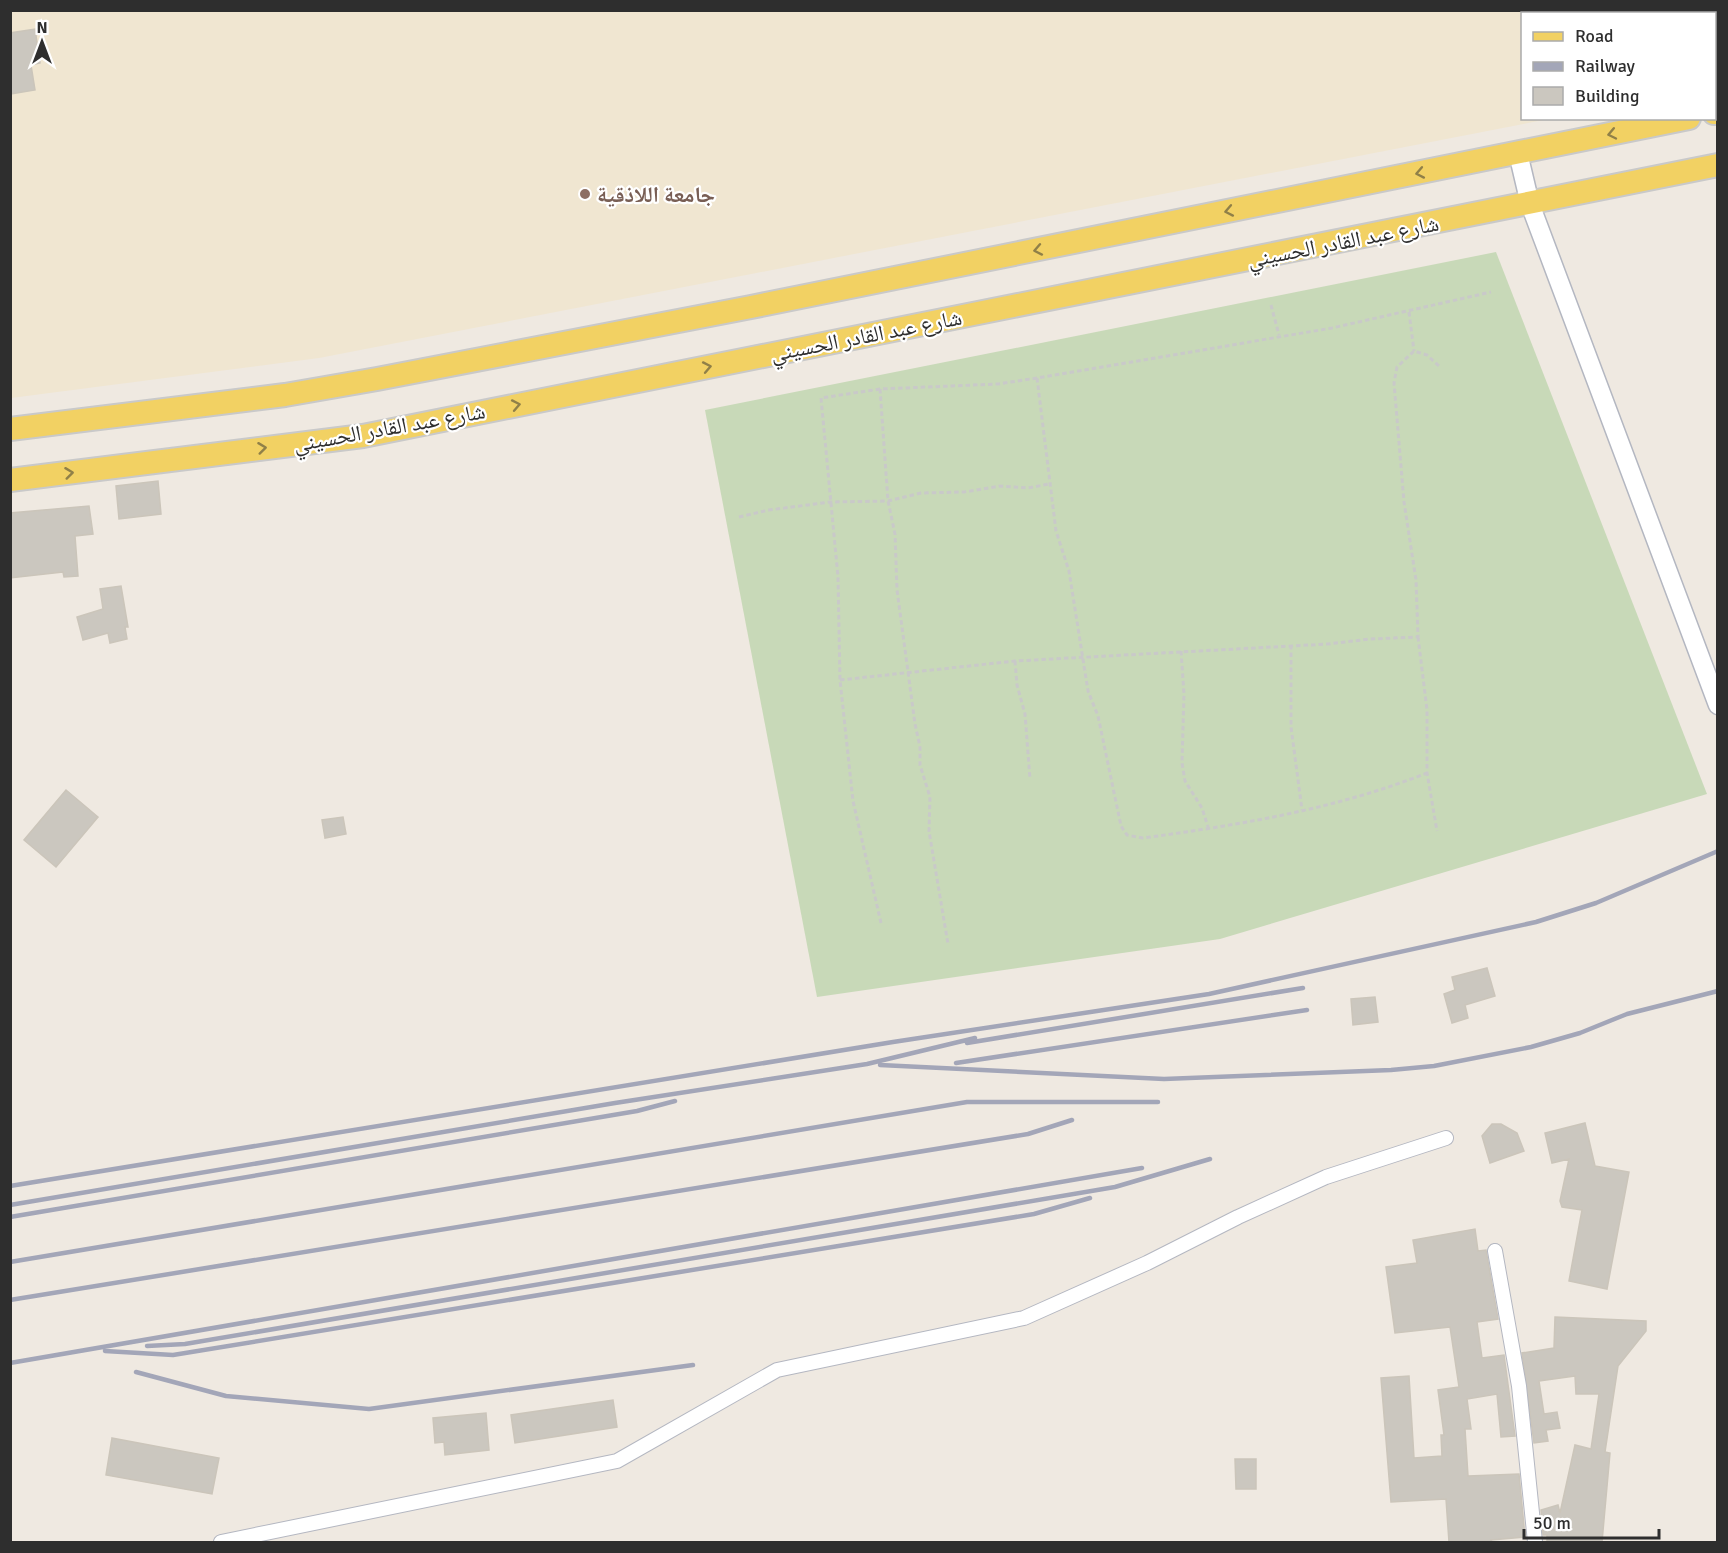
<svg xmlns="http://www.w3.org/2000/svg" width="1728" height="1553" font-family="Signika,'Noto Naskh Arabic',sans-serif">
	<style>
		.education { fill: #f0e6d1 }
		.cemetery { fill: #c8d9b8 }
		.building { fill: #cbc7bf; stroke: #cbc5ba; stroke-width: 1.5 }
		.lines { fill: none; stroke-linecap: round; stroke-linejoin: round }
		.minor-casing { stroke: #b4b7c1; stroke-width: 16 }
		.tertiary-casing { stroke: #b4b7c1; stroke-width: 21 }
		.primary-casing { stroke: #c9c9c9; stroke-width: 26 }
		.path { stroke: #c9c9c9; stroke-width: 3; stroke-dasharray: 4.5 3; stroke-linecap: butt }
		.minor { stroke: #fff; stroke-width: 14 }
		.tertiary { stroke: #fff; stroke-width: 18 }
		.primary { stroke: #f2d163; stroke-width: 22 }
		.rail { stroke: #a3a6b8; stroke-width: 4.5 }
		.oneway { stroke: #908048 }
		.education-dot { fill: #8d6e63; stroke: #fff; stroke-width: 2 }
		.labels { text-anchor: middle; stroke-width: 4.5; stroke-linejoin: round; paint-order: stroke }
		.education-label { font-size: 22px; font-weight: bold; fill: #785e54; stroke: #fff; text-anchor: start }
		.street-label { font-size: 22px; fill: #2e2e2e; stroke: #fff }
	</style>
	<rect width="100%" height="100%" fill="#efe9e1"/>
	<!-- education -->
	<path class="education" d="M1717,10L1718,86H1715L1714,14H1522V118L1549,119L319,358L11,398L10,11Z"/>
	<!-- cemetery -->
	<path class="cemetery" d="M1496,252L1707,794L1220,939L817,997L705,410Z"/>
	<!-- building -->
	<path class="building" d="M35,29L40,63L31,65L35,90L10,94V33Z
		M158,481L161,514L119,519L116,486Z
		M89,506L93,534L75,536L78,576L64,577L63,572L10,578V513Z
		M121,586L128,627H125L127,639L110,643L108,633L83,640L77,617L103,609L100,589Z
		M66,790L98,817L56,867L24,840Z
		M343,817L346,834L325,838L322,820Z
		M1487,968L1495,996L1465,1005L1468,1018L1452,1023L1444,994L1455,990L1452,977Z
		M1375,997L1378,1022L1353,1025L1351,999Z
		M1585,1123L1595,1166L1629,1172L1607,1289L1569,1281L1582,1210L1562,1207L1560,1201L1569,1159L1552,1163L1545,1133Z
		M1492,1124H1501L1517,1133L1524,1151L1490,1163L1482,1136Z
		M1475,1229L1478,1251L1486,1250L1498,1319L1477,1322L1482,1358L1504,1355L1515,1436L1501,1437L1497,1394L1467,1399L1471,1429H1465L1468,1476L1519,1474L1525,1537L1491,1540L1492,1542H1449L1446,1499L1391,1502L1381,1378L1409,1376L1414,1458L1442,1456L1441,1435H1444L1438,1390L1459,1387L1450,1327L1395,1333L1386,1267L1417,1263L1413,1240Z
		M1555,1317L1646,1321V1331L1618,1366L1605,1452L1610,1453L1602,1542H1547V1535H1543L1541,1510L1558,1505L1560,1513L1575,1445L1591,1449L1599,1394H1576L1575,1376L1539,1381L1544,1414L1557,1412L1560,1428L1546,1430L1548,1441L1534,1443L1522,1353L1554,1348Z
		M613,1400L617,1427L515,1443L511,1415Z
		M486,1413L489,1450L445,1455L444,1442L435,1443L433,1418Z
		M112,1438L219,1458L212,1494L106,1475Z
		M1235,1459H1256V1489H1236Z"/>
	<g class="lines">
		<defs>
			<path id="minor" d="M1495,1251L1519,1386L1535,1542
				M221,1542L617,1461L777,1370L1024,1318L1147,1263L1238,1217L1326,1177L1446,1138"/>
			<path id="tertiary" d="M1518,153L1530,204L1718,705"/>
			<path id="primary" d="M1714,113H1718
				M10,429L285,395L377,379L751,307L1689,118
				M10,480L363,436L1718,165"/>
		</defs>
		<!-- minor casing -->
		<use href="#minor" class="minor-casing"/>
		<!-- tertiary casing -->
		<use href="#tertiary" class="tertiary-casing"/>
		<!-- primary casing -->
		<use href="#primary" class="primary-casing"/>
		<!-- path -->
		<path class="path" d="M1271,305L1279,335
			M1409,312L1414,351
			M1037,378L1056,531L1069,571L1088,691L1098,716L1121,826L1127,835L1143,838C1239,825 1336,809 1427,773
			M880,389L888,501L895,534L897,590L915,724L920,747V765L930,797L929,831L948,944
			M739,517L769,510L830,502L888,501L921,493L964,492L1000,486L1028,488L1049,484
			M1418,637L1427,710V773L1437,831
			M1291,645V727L1302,810
			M1181,651L1184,694L1182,763L1185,781L1202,808L1208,827
			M1015,661L1017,685L1025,714L1030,779
			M840,680L1015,661L1328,644L1370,639L1418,637L1416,580L1404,502L1394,383L1397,367L1414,351L1427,355L1439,366
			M881,923L853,801L840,680L838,577L821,398L880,389L998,384L1037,378L1332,328L1491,292"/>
		<!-- minor -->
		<use href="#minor" class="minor"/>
		<!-- tertiary -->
		<use href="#tertiary" class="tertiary"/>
		<!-- primary -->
		<use href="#primary" class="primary"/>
		<!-- rail -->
		<path class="rail" d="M967,1043L1303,988
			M956,1063L1307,1010
			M880,1065L1164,1079L1391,1070L1434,1066L1531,1047L1580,1033L1627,1014L1718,991
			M10,1186L893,1042L1209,994L1536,922L1596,903L1718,851
			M10,1205L615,1103L867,1064L975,1038
			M10,1217L637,1111L675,1101
			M10,1262L967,1102H1158
			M10,1300L1028,1134L1072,1120
			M147,1346L185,1344L1115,1187L1210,1159
			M105,1351L173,1355L1034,1214L1090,1198
			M10,1363L1142,1168
			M136,1372L226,1396L369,1409L693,1365"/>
	</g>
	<!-- one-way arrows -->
	<defs><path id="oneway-chevron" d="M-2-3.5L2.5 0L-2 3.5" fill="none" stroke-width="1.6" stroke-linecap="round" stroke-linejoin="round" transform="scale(1.5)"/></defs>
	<g class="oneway">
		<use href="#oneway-chevron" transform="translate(1612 134) rotate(168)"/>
		<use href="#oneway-chevron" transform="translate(1420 173) rotate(169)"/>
		<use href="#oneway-chevron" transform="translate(1229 211) rotate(169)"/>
		<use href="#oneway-chevron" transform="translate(1038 250) rotate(169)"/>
		<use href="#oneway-chevron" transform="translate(707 367) rotate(-11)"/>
		<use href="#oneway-chevron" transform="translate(516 405) rotate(-11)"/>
		<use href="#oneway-chevron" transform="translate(262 448) rotate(-7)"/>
		<use href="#oneway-chevron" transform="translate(69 473) rotate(-7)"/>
	</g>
	<!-- markers -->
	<circle class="education-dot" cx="585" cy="194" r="6"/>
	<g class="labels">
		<!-- education labels -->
		<g class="education-label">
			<text x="597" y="202">جامعة اللاذقية</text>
		</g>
		<!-- street labels -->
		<g class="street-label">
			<text transform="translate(1343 241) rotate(-11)" y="8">شارع عبد القادر الحسيني</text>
			<text transform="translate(866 335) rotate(-11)" y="8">شارع عبد القادر الحسيني</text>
			<text transform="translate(389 427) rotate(-10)" y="8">شارع عبد القادر الحسيني</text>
		</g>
	</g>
	<!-- border -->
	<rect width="1728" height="1553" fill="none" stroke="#2e2e2e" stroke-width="24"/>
	<!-- legend -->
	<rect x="1521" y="12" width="195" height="108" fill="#ffffff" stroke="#ababab" stroke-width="1.5"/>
	<rect x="1533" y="32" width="30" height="9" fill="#f2d163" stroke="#ababab" stroke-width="1.5"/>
	<text x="1575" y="42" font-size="18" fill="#2e2e2e">Road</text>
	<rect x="1533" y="62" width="30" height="9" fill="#a3a6b8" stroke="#ababab" stroke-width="1.5"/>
	<text x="1575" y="72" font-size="18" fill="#2e2e2e">Railway</text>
	<rect x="1533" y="87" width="30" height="18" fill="#cbc7bf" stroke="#ababab" stroke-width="1.5"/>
	<text x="1575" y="102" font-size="18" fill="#2e2e2e">Building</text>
	<!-- north arrow -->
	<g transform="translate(42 42)" stroke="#ffffff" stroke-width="4.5" paint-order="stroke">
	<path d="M0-4.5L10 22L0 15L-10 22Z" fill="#2e2e2e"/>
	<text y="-9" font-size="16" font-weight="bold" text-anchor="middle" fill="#2e2e2e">N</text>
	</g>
	<!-- scale -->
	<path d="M1524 1529v9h135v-9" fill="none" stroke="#2e2e2e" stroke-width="3"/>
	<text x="1533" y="1529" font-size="18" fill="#2e2e2e" stroke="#ffffff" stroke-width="4.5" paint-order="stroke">50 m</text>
</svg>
